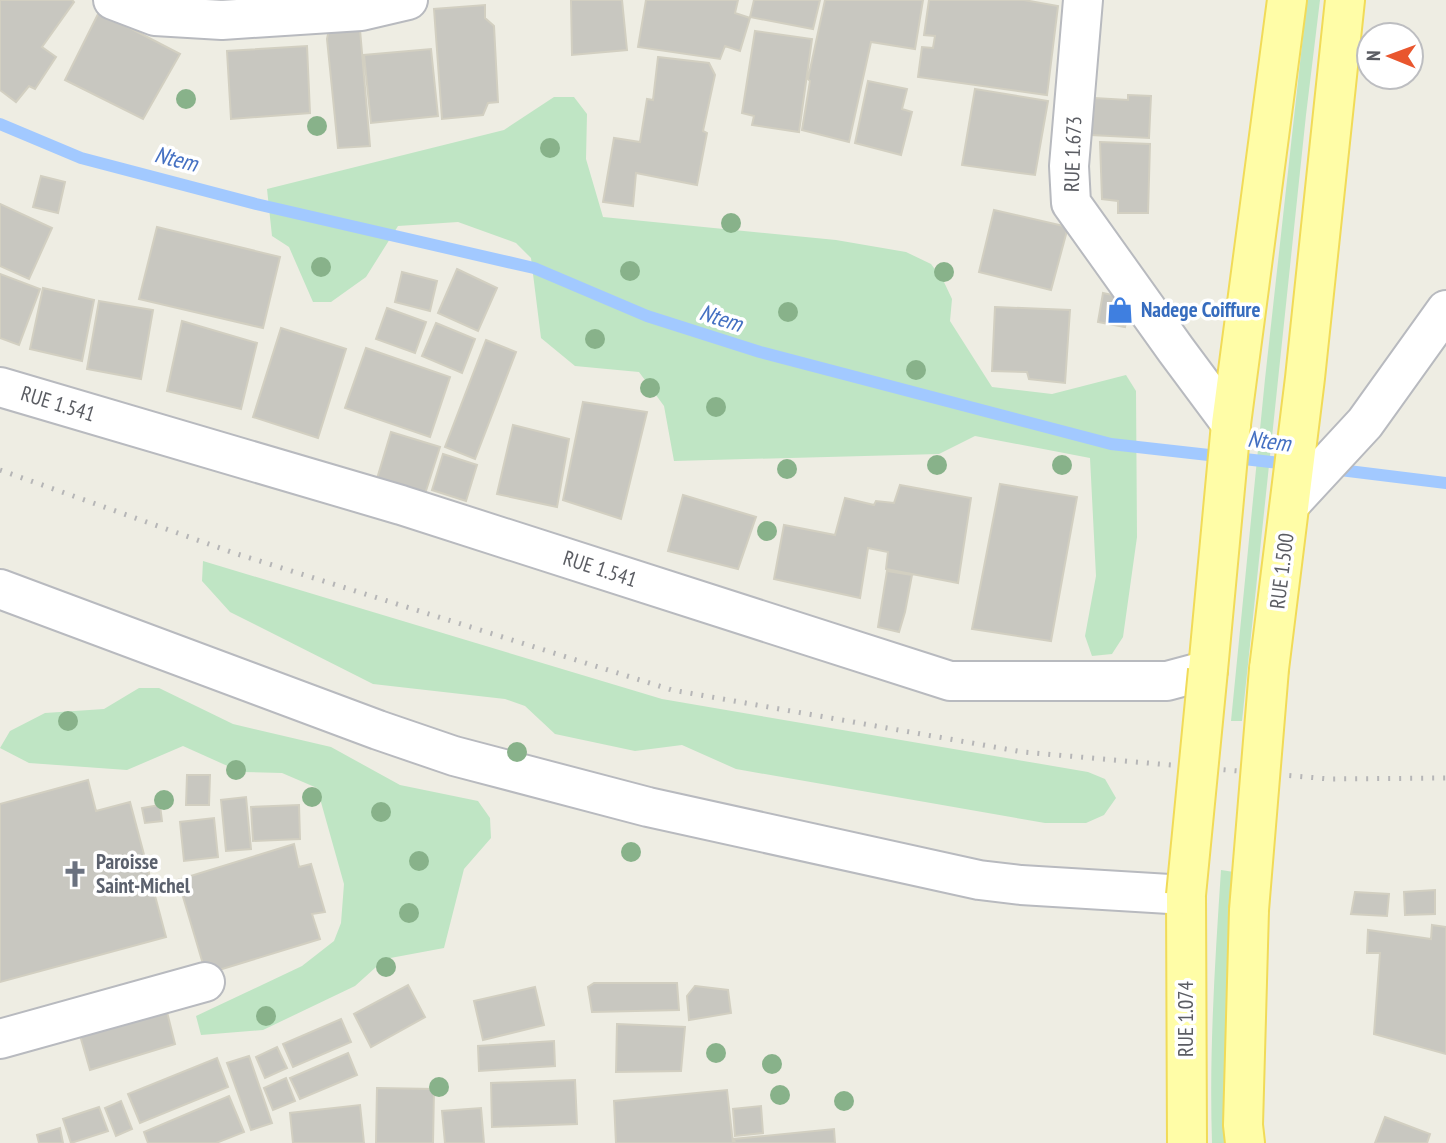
<svg xmlns="http://www.w3.org/2000/svg" width="1446" height="1143" font-family="'PT Sans Narrow',sans-serif">
	<style>
		.green { fill: #bfe5c4 }
		.lines { fill: none; stroke-linecap: round; stroke-linejoin: round }
		.stream { stroke: #a2c9ff; stroke-width: 12 }
		.building { fill: #c8c7c0; stroke: #d2cfc1; stroke-width: 2 }
		.minor-casing { stroke: #b8babf; stroke-width: 42 }
		.major-casing { stroke: #f1db58; stroke-width: 42 }
		.minor { stroke: #fff; stroke-width: 38 }
		.major { stroke: #fffda7; stroke-width: 38 }
		.rail { stroke: #b6b6b7; stroke-width: 5; stroke-dasharray: 2 9; stroke-linecap: butt }
		.major-bridge-casing { stroke: #f1db58; stroke-width: 42; stroke-linecap: butt }
		.major-bridge { stroke: #fffda7; stroke-width: 38 }
		.tree { fill: #88b28a }
		.labels { text-anchor: middle; stroke-width: 7; stroke-linejoin: round; paint-order: stroke }
		.street-label { font-size: 21px; fill: #5b5d63; stroke: #fff }
		.shop-label { font-size: 21px; font-weight: bold; fill: #366cbe; stroke: #fff; text-anchor: start }
		.worship-label { font-size: 21px; font-weight: bold; fill: #5b616d; stroke: #fff; text-anchor: start }
		.water-label { font-size: 23px; font-style: italic; fill: #4470c2; stroke: #fff }
	</style>
	<rect width="100%" height="100%" fill="#eeede3"/>
	<!-- green -->
	<path class="green" d="M1307,0H1320L1306,115L1242,721H1231L1265,379Z
		M554,97H574L587,114L586,159L603,217L836,240L906,252L931,264L943,280L952,299L950,321L992,387L1052,394L1126,375L1136,391L1137,537L1123,637L1112,654L1092,656L1085,636L1096,576L1090,458L975,436L939,454L674,461L664,406L639,372L575,366L541,338L531,258L516,243L458,222L398,226L366,277L331,302H313L289,247L272,236L267,189L504,130Z
		M203,561L662,699L1088,772L1105,779L1116,798L1104,815L1086,823H1045L736,769L682,745L635,751L555,734L525,706L505,699L373,684L230,612L202,581Z
		M139,688H159L233,724L331,747L400,785L478,801L490,818L491,838L464,869L444,948L385,959L355,986L263,1030L201,1035L196,1016L302,966L334,941L341,923L344,884L317,788L282,773L241,772L183,746L127,770L29,763L0,748L10,731L45,713L104,709Z
		M1221,870L1234,872L1226,989L1225,1143H1212C1209,1052 1215,961 1221,870Z"/>
	<g class="lines">
		<!-- stream -->
		<path class="stream" d="M0,124L81,158L256,204L534,268L647,316L760,352L1111,444L1289,464
			M1332,469L1446,483"/>
	</g>
	<!-- building -->
	<path class="building" d="M0,0H72L74,2L42,47L56,57L35,89L29,86L16,102L0,90Z
		M571,0H622L627,50L572,55Z
		M646,0H738L735,13L750,18L740,51L725,46L720,59L638,47Z
		M754,0H820L813,29L750,17Z
		M825,0H923L915,49L871,42L849,142L802,130L810,81L808,79Z
		M929,0H1024L1058,6L1047,95L918,77L922,47L933,48L935,36L924,35Z
		M485,5V18L494,26L498,102L488,103L483,115L442,119L434,9Z
		M99,12L180,54L143,119L65,80Z
		M359,18L370,146L338,148L327,39L331,19Z
		M755,31L812,39L799,132L752,125L754,116L742,113Z
		M307,46L310,113L231,119L227,51Z
		M431,49L438,116L371,123L364,55Z
		M658,57L709,63L715,75L703,131L707,133L697,185L636,173L633,206L603,202L614,138L640,142L647,99L653,100Z
		M868,81L907,89L902,109L912,112L901,155L855,143Z
		M975,89L1048,101L1035,175L962,165Z
		M1128,95L1151,96L1149,138L1091,135L1095,98L1128,100Z
		M1100,142L1150,144L1148,213H1118V201L1102,199Z
		M41,176L65,182L58,213L33,207Z
		M0,204L52,228L29,279L0,266Z
		M994,210L1068,227L1051,290L979,272Z
		M157,227L280,257L263,328L139,299Z
		M457,269L497,288L478,331L438,313Z
		M402,272L437,281L430,311L395,302Z
		M0,274L40,289L19,345L0,338Z
		M43,288L94,300L82,361L30,349Z
		M1103,293L1131,299L1125,327L1098,322Z
		M99,301L153,310L141,379L87,369Z
		M995,307L1070,310L1065,383L1029,379L1027,372L992,371Z
		M387,308L426,322L415,353L376,339Z
		M182,321L257,343L241,409L167,391Z
		M436,323L475,339L462,373L422,356Z
		M281,328L346,349L318,438L253,417Z
		M486,340L516,352L475,459L445,447Z
		M366,348L450,377L430,437L345,408Z
		M583,402L647,412L621,519L563,500Z
		M513,425L569,439L557,507L497,494Z
		M391,432L440,447L424,497L376,482Z
		M443,454L477,465L466,501L432,490Z
		M1000,484L1077,497L1051,641L972,629Z
		M900,485L971,498L958,583L886,569L888,552L868,548L860,598L774,579L784,525L835,535L845,498L874,505L876,501L894,503Z
		M683,495L756,517L738,569L668,551Z
		M887,571L912,575L905,612L899,632L878,627Z
		M187,775H210L209,805H186Z
		M88,780L96,811L130,802L166,937L0,982V804Z
		M246,797L251,849L226,851L221,800Z
		M160,805L162,821L145,823L142,808Z
		M299,805L300,839L253,841L251,807Z
		M214,818L218,857L184,861L180,822Z
		M294,844L299,867L311,864L325,912L312,914L320,939L206,974L178,880Z
		M1435,890V914L1405,915L1404,892Z
		M1355,892L1389,894L1387,916L1351,914Z
		M1432,925L1446,927V1054L1374,1034L1380,953H1367L1368,930L1431,939Z
		M594,983H677L679,1010L592,1012L588,987Z
		M408,985L425,1017L371,1047L354,1014Z
		M695,986L728,990L731,1013L689,1020L687,996Z
		M535,987L544,1025L483,1040L474,1001Z
		M164,1000L175,1044L90,1070L77,1025Z
		M341,1019L351,1042L293,1067L283,1044Z
		M617,1024L685,1027L681,1071L616,1072Z
		M554,1041L555,1066L479,1071L478,1046Z
		M277,1047L287,1068L265,1078L256,1057Z
		M348,1053L357,1075L300,1099L290,1078Z
		M249,1056L272,1123L251,1130L227,1063Z
		M217,1058L228,1087L140,1123L128,1094Z
		M286,1078L295,1101L273,1110L264,1088Z
		M575,1080L577,1124L492,1127L491,1083Z
		M377,1088L434,1089L433,1143H376Z
		M727,1090L733,1143H616L614,1101Z
		M229,1096L244,1132L216,1143H148L144,1132Z
		M121,1101L132,1129L116,1136L105,1108Z
		M360,1105L364,1143H293L290,1113Z
		M761,1106L763,1133L735,1136L733,1109Z
		M99,1107L108,1131L71,1143L63,1119Z
		M481,1108L484,1143H445L442,1111Z
		M1385,1117L1430,1134L1427,1143H1375Z
		M60,1128L63,1143H39L37,1135Z
		M834,1129L835,1143H735L734,1139Z"/>
	<g class="lines">
		<defs>
			<path id="minor" d="M113,0L155,16L222,20L361,11L408,0
				M1083,0L1069,166L1071,203L1176,350L1231,424
				M0,387L401,505L950,681H1167L1208,670
				M1291,503L1365,423L1446,310
				M0,589L378,730L454,756L648,807L979,880L1021,885L1186,895
				M0,1039L205,982"/>
			<path id="major" d="M1269,669L1305,378L1345,0
				M1208,670L1231,424L1287,0
				M1186,895L1187,1143
				M1245,1143L1243,1125L1249,910"/>
		</defs>
		<!-- minor casing -->
		<use href="#minor" class="minor-casing"/>
		<!-- major casing -->
		<use href="#major" class="major-casing"/>
		<!-- minor -->
		<use href="#minor" class="minor"/>
		<!-- major -->
		<use href="#major" class="major"/>
		<!-- rail -->
		<path class="rail" d="M0,470L234,553L672,690L1023,752L1329,779L1446,778"/>
		<defs>
			<path id="major-bridge" d="M1186,895L1208,670
				M1249,910L1269,669"/>
		</defs>
		<!-- major-bridge casing -->
		<use href="#major-bridge" class="major-bridge-casing"/>
		<!-- major-bridge -->
		<use href="#major-bridge" class="major-bridge"/>
	</g>
	<!-- trees -->
	<g class="tree">
		<circle cx="186" cy="99" r="10"/>
		<circle cx="317" cy="126" r="10"/>
		<circle cx="550" cy="148" r="10"/>
		<circle cx="731" cy="223" r="10"/>
		<circle cx="321" cy="267" r="10"/>
		<circle cx="630" cy="271" r="10"/>
		<circle cx="944" cy="272" r="10"/>
		<circle cx="788" cy="312" r="10"/>
		<circle cx="595" cy="339" r="10"/>
		<circle cx="916" cy="370" r="10"/>
		<circle cx="650" cy="388" r="10"/>
		<circle cx="716" cy="407" r="10"/>
		<circle cx="937" cy="465" r="10"/>
		<circle cx="1062" cy="465" r="10"/>
		<circle cx="787" cy="469" r="10"/>
		<circle cx="767" cy="531" r="10"/>
		<circle cx="68" cy="721" r="10"/>
		<circle cx="517" cy="752" r="10"/>
		<circle cx="236" cy="770" r="10"/>
		<circle cx="312" cy="797" r="10"/>
		<circle cx="164" cy="800" r="10"/>
		<circle cx="381" cy="812" r="10"/>
		<circle cx="631" cy="852" r="10"/>
		<circle cx="419" cy="861" r="10"/>
		<circle cx="409" cy="913" r="10"/>
		<circle cx="386" cy="967" r="10"/>
		<circle cx="266" cy="1016" r="10"/>
		<circle cx="716" cy="1053" r="10"/>
		<circle cx="772" cy="1064" r="10"/>
		<circle cx="439" cy="1087" r="10"/>
		<circle cx="780" cy="1095" r="10"/>
		<circle cx="844" cy="1101" r="10"/>
	</g>
	<!-- icons -->
	<defs>
		<symbol id="shop-bare" viewBox="-9 -9 18 18"><path d="M-5-2.5h2.3a2.7 3.5 0 0 1 5.4 0H5L5.5 6h-11ZM-1.5-2.5h3a1.5 2.3 0 0 0-3 0Z" fill="#3f7fe0" stroke="#fff" stroke-width="2.5" paint-order="stroke"/></symbol>
		<symbol id="church-bare" viewBox="-9 -9 18 18"><path d="M-1.2-6h2.4v3.5h3.3v2.4h-3.3V6h-2.4V-.1h-3.3v-2.4h3.3Z" fill="#6b7280" stroke="#fff" stroke-width="2.5" paint-order="stroke"/></symbol>
	</defs>
	<g fill-rule="evenodd">
		<use href="#shop-bare" x="1101" y="291" width="38" height="38"/>
		<use href="#church-bare" x="56" y="855" width="38" height="38"/>
	</g>
	<g class="labels">
		<!-- street labels -->
		<g class="street-label">
			<text transform="translate(1073 154) rotate(-88)" y="7">RUE 1.673</text>
			<text transform="translate(58 404) rotate(17)" y="7">RUE 1.541</text>
			<text transform="translate(600 569) rotate(18)" y="7">RUE 1.541</text>
			<text transform="translate(1282 571) rotate(-83)" y="7">RUE 1.500</text>
			<text transform="translate(1186 1019) rotate(-90)" y="7">RUE 1.074</text>
		</g>
		<!-- shop labels -->
		<g class="shop-label">
			<text x="1141" y="317">Nadege Coiffure</text>
		</g>
		<!-- worship labels -->
		<g class="worship-label">
			<text x="96" y="869">Paroisse<tspan x="96" dy="24">Saint-Michel</tspan></text>
		</g>
		<!-- water labels -->
		<g class="water-label">
			<text transform="translate(176 159) rotate(14)" y="8">Ntem</text>
			<text transform="translate(721 318) rotate(18)" y="8">Ntem</text>
			<text transform="translate(1269 441) rotate(7)" y="8">Ntem</text>
		</g>
	</g>
	<!-- north arrow -->
	<g transform="translate(1390 56) rotate(271)"><circle r="33" fill="#ffffff" stroke="#bdbec1" stroke-width="2"/>
	<path d="M0-5L12 26L0 18L-12 26Z" fill="#e9562e"/>
	<text y="-10" font-size="19" font-weight="bold" text-anchor="middle" fill="#5b5d63">N</text>
	</g>
</svg>
